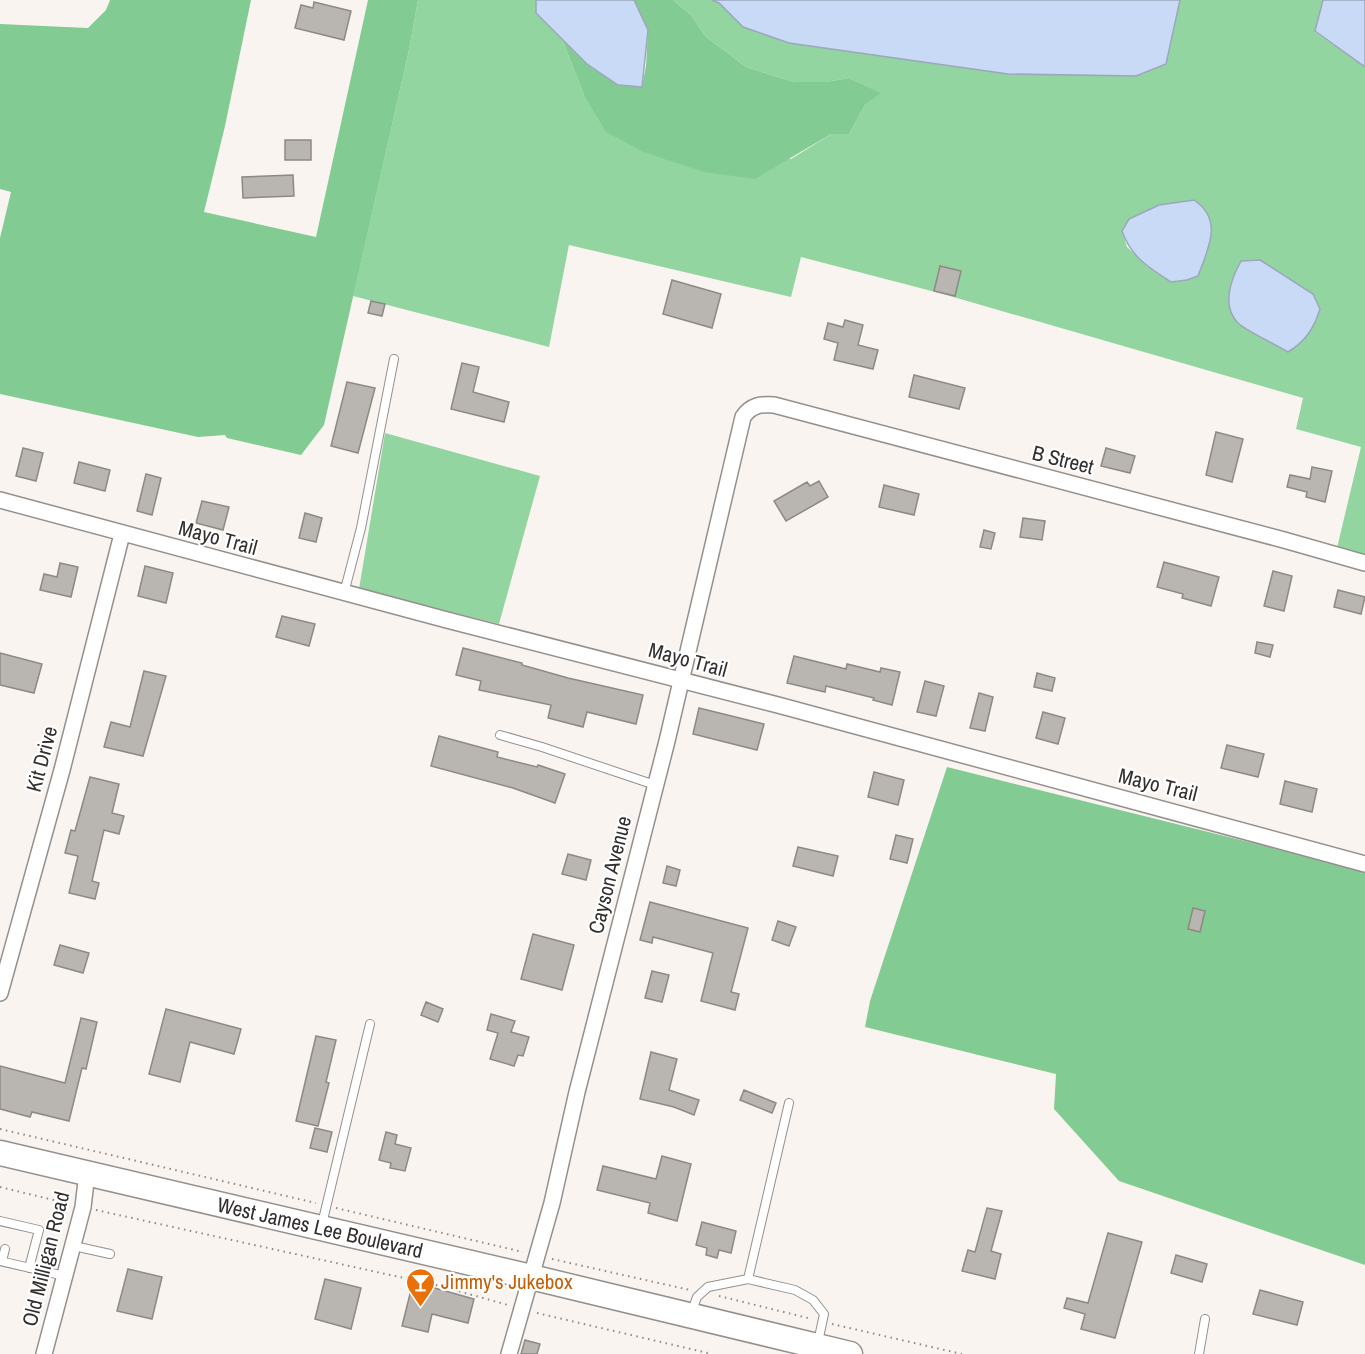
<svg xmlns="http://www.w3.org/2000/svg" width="1365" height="1354" font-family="'Archivo Narrow',sans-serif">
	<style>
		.green { fill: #92d5a1; fill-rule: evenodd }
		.forest { fill: #82cb93 }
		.water { fill: #c8daf6; stroke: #9ba7ba; stroke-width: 1.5 }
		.building { fill: #b9b5b0; stroke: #8d8983; stroke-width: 1.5 }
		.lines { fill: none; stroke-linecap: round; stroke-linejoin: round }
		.lane-casing { stroke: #96908d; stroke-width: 10 }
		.street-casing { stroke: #96908d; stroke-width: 18 }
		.primary-casing { stroke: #96908d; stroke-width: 27 }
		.path { stroke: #8c8885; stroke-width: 2; stroke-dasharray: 1.5 4.5; stroke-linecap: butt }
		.lane { stroke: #fff; stroke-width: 8 }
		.street { stroke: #fff; stroke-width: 15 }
		.primary { stroke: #fff; stroke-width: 24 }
		.labels { text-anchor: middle; stroke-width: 4.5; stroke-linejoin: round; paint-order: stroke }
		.street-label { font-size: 21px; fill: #322f2e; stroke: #fff }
		.food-label { font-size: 21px; fill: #c56008; stroke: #fff; text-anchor: start }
	</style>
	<rect width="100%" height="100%" fill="#faf4f0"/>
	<!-- green -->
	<path class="green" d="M418,0H536V13L562,39L584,95L791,159L831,134H849L865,105L880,93L849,78L825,82H794L746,67L705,36L691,15L673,0H712L719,3L743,27L789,43L1008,74L1136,76L1166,64L1180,0H1323L1315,32L1365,67V555L1337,548L1361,447L1296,429L1303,398L943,294L801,257L791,297L569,245L549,347L353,296L409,50ZM1194,200L1148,267L1127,247L1122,231L1130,219L1159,205Z
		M385,433L540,476L499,624L359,589Z"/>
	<!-- forest -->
	<path class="forest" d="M110,0H251L225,126L204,212L316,237L368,0H418L409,50L324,425L301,455L227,438L225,435L198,437L0,394V238L11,192L0,189V24L88,28L106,10Z
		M634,0H673L691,15L705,36L746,67L794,82H825L849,78L881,93L865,105L849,134H831L755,179L704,172L643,152L606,132L584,95L562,39L587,64L642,87L646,66L648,30Z
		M947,767L1365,871V1265L1119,1181L1054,1109L1056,1074L865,1027L870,1001Z"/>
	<!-- water -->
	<path class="water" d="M536,0H634L648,30L642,87L618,85L587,64L536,13Z
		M712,0H1180L1166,64L1136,76L1008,74L789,43L743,27L719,3Z
		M1323,0H1365V67L1315,31Z
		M1194,200C1224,220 1208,249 1198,276L1187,280L1171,282C1148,267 1131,257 1122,231L1129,219L1159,205Z
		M1260,260L1313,294L1320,309C1314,328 1306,341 1288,352C1277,345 1246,331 1238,323C1221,306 1231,279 1241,261Z"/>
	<!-- building -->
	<path class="building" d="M314,2L351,11L344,40L295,28L301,5L313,8Z
		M285,140H311V160H285Z
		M293,175L294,196L243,198L242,177Z
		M940,266L961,271L955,296L934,291Z
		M672,280L721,294L712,328L663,314Z
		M371,301L385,304L382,316L368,313Z
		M845,320L863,325L858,345L878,350L873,369L834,360L838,343L824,339L828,323L843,327Z
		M462,363L479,367L473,392L509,402L504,422L451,409Z
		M914,375L965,388L959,409L909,397Z
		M347,382L375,388L358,453L331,446Z
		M1216,432L1243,439L1232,482L1206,475Z
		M23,448L43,453L36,481L16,476Z
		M1106,448L1135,456L1130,473L1101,466Z
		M79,462L110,470L105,491L74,483Z
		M1312,467L1332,471L1325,502L1306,497L1307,492L1287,487L1290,475L1310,479Z
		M146,474L161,478L152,515L137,511Z
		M819,481L828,497L786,521L774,501L807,482L810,486Z
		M884,485L919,494L914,515L879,507Z
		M202,501L229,507L223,530L196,523Z
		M305,513L322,518L316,542L299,538Z
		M1023,518L1045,521L1042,540L1020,537Z
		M984,530L995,533L991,549L980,547Z
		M1164,562L1219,577L1211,606L1182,598L1183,594L1157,587Z
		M60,563L78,567L71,597L40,590L44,574L57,577Z
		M145,566L173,573L166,603L138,596Z
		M1273,571L1292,576L1284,611L1264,606Z
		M1338,590L1365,597L1361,614L1334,607Z
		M282,616L315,624L309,646L276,637Z
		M1257,642L1273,645L1270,657L1255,653Z
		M463,648L522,663V665L568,678L643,695L636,724L587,712L583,727L548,718L551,705L479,690L481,681L456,675Z
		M0,653L42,664L34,693L0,685Z
		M794,656L846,669L847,664L880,672L881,668L900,672L892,705L873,700L874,698L826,686L825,692L787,683Z
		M144,671L166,676L143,756L104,747L111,722L130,727Z
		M1037,673L1055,678L1052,691L1034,687Z
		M925,681L944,686L936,716L917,712Z
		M979,693L993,697L985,731L970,728Z
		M699,708L764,724L757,750L693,734Z
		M1043,712L1065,718L1058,744L1036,738Z
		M439,736L498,752L497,757L537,767L538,765L565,774L555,803L513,788L431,766Z
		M1227,745L1264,754L1258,777L1221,768Z
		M874,772L904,780L898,805L868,797Z
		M90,777L119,784L112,813L124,816L119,834L104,830L92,881L99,883L95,899L69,893L78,856L65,853L71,830L75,831Z
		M1285,781L1317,789L1312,812L1280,804Z
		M896,835L913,839L907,863L890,859Z
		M798,847L838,856L833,876L793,866Z
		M568,854L591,860L586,880L562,874Z
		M667,866L680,870L676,886L663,883Z
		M650,902L748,928L731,992L739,994L735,1010L701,1001L713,953L653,937L652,943L640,940Z
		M1193,908L1205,911L1200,932L1188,929Z
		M778,921L796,927L789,946L772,940Z
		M533,934L574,945L562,990L521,979Z
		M60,945L89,953L83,973L54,965Z
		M652,971L669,975L662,1002L645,998Z
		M426,1002L443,1009L438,1022L421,1015Z
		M166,1009L241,1029L234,1054L190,1042L180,1082L149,1074Z
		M491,1014L515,1021L511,1032L529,1037L523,1056L518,1055L514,1066L490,1059L498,1033L487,1030Z
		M81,1018L97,1022L86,1069L82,1068L69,1121L32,1112L30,1117L0,1109V1066L65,1083Z
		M316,1036L336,1040L326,1082L329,1083L318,1126L296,1121Z
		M651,1052L677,1059L669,1090L699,1100L694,1115L674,1107L640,1099Z
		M744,1090L776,1103L772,1113L740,1100Z
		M315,1128L332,1132L327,1152L310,1148Z
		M386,1132L397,1135L395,1144L411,1148L405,1171L390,1168L391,1163L379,1160Z
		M662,1156L691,1164L677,1221L648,1213L650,1203L597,1190L603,1166L656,1179Z
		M987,1208L1002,1211L991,1251L1001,1254L995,1279L962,1271L968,1250L975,1252Z
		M702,1222L736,1231L731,1253L719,1250L717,1258L706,1255L707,1248L696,1245Z
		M1108,1233L1142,1242L1115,1338L1081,1329L1085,1314L1064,1308L1067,1298L1088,1303Z
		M1176,1255L1207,1264L1202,1282L1171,1273Z
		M128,1269L162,1277L152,1319L117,1311Z
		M325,1279L361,1288L351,1329L315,1319Z
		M413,1282L474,1299L468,1323L432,1314L428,1332L402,1326Z
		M1260,1290L1303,1302L1297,1325L1253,1314Z
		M525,1340L540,1344L537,1354H521Z"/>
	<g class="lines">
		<defs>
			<path id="lane" d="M344,593L361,528L394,359
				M500,735L542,747L655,785
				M0,1221L39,1230L29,1268
				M322,1224L370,1024
				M74,1246L110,1254
				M0,1261L65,1276
				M2,1261L5,1249
				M748,1279L789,1103
				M692,1311L697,1297L708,1287L748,1279L795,1290L813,1300L824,1314L818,1342
				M1199,1354L1205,1319"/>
			<path id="street" d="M0,500L447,620L778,705L1365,864
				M0,993L62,770L122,534
				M44,1354L83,1207L87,1173
				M509,1354L552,1203L577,1092L667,741L743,417C751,405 761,404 774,405L1284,540L1365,563"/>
			<path id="primary" d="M0,1153L531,1277L850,1354"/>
		</defs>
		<!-- lane casing -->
		<use href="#lane" class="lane-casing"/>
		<!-- street casing -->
		<use href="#street" class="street-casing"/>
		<!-- primary casing -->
		<use href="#primary" class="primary-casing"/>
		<!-- path -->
		<path class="path" d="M0,1129L316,1203
			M0,1187L70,1204
			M336,1208L523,1252
			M96,1210L440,1286L508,1305
			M552,1259L690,1290
			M719,1296L812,1319
			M537,1313L712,1354
			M832,1324L962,1354"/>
		<!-- lane -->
		<use href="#lane" class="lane"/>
		<!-- street -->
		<use href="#street" class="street"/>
		<!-- primary -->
		<use href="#primary" class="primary"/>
	</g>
	<!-- icons -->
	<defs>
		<symbol id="bar-pin" viewBox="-11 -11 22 30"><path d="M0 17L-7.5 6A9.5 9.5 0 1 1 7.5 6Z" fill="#e8710a" stroke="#fff"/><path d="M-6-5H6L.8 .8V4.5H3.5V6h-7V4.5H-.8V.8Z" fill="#fff"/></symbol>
	</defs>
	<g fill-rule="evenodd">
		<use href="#bar-pin" x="404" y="1266" width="33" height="45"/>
	</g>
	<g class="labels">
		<!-- street labels -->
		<g class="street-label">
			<text transform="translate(1063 460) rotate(14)" y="7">B Street</text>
			<text transform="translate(218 538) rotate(15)" y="7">Mayo Trail</text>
			<text transform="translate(688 660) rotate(15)" y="7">Mayo Trail</text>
			<text transform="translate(42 759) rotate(-75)" y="7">Kit Drive</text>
			<text transform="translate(1158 785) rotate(14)" y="7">Mayo Trail</text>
			<text transform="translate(610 875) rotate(-76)" y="7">Cayson Avenue</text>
			<text transform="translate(320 1228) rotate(13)" y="7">West James Lee Boulevard</text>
			<text transform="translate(46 1259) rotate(-76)" y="7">Old Milligan Road</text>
		</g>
		<!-- food labels -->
		<g class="food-label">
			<text x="441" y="1289">Jimmy's Jukebox</text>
		</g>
	</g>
</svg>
